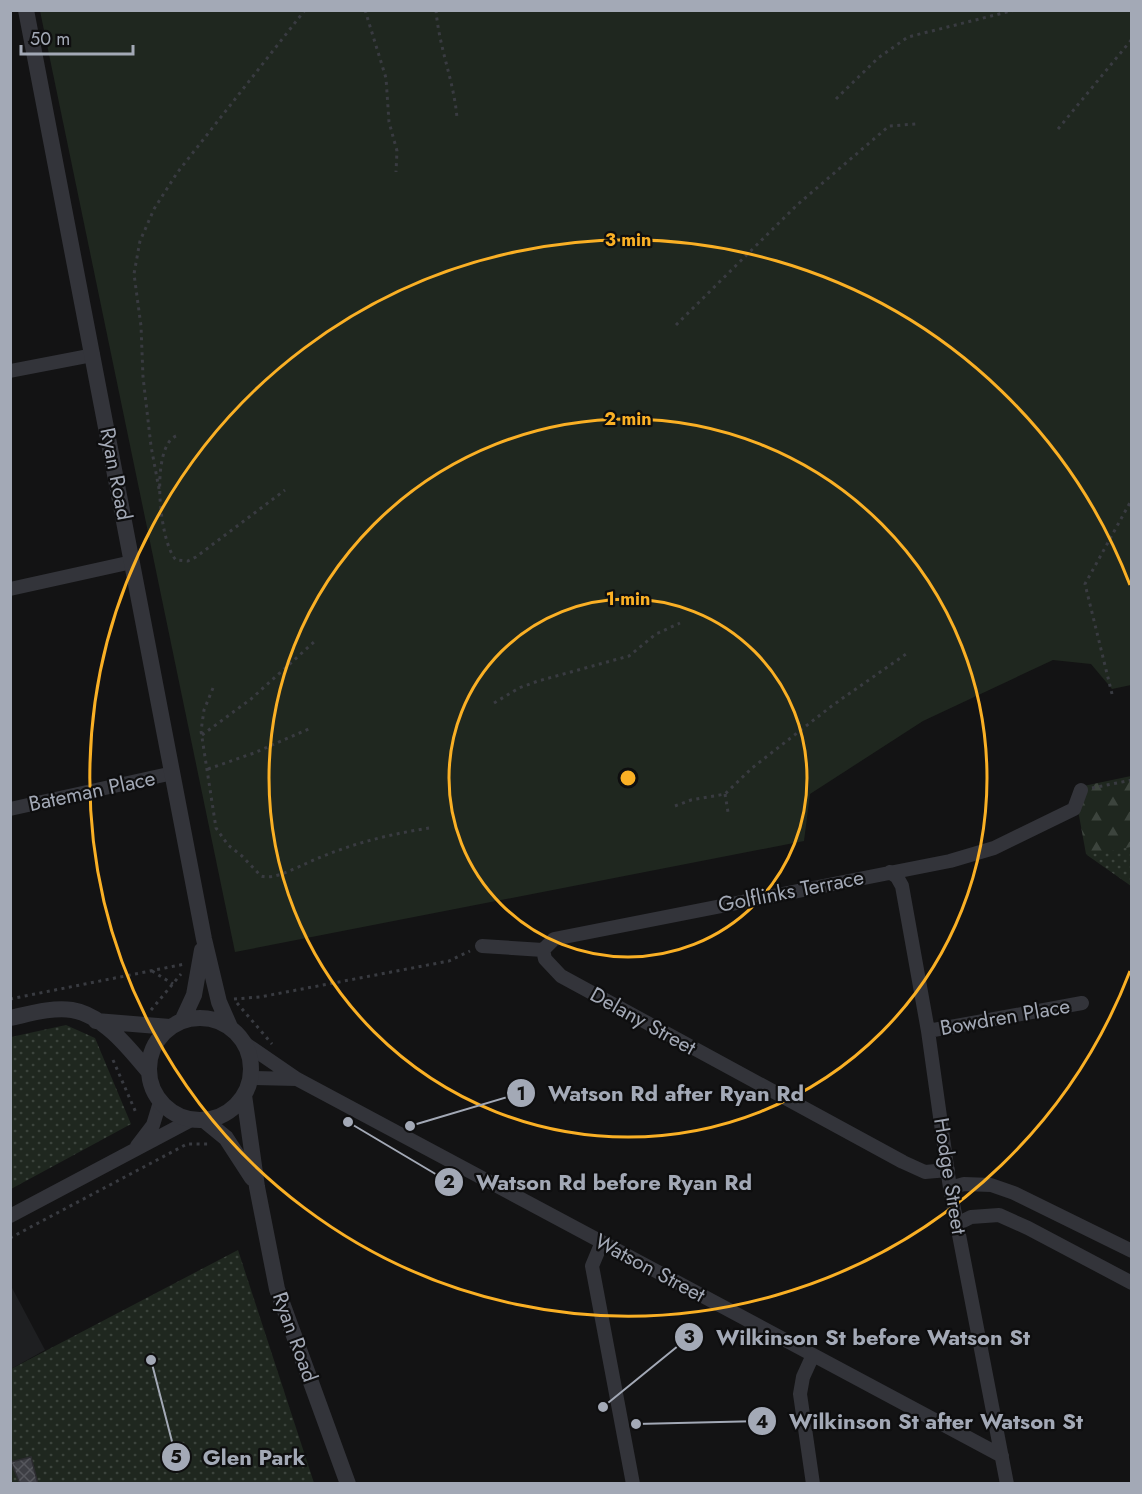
<svg xmlns="http://www.w3.org/2000/svg" width="1142" height="1494" font-family="Jost,sans-serif">
	<style>
		.built { fill: #1e1f21 }
		.green { fill: #1f271f }
		.forest { fill: url(#forest-firs) }
		.park { fill: url(#park-dots) }
		.building { fill: url(#building-cross-hatch); stroke: #2c2c30; stroke-width: 1.5 }
		.lines { fill: none; stroke-linecap: round; stroke-linejoin: round }
		.path { stroke: #393b41; stroke-width: 3; stroke-dasharray: 3 4.5; stroke-linecap: butt }
		.minor { stroke: #33343a; stroke-width: 14 }
		.tertiary { stroke: #33343a; stroke-width: 16 }
		.ring { fill: none; stroke: #fab025; stroke-width: 3 }
		.labels { text-anchor: middle; stroke-width: 4.5; stroke-linejoin: round; paint-order: stroke }
		.street-label { font-size: 21px; fill: #a3a9b6; stroke: #0e0e0f }
		.centre { fill: #fab025; stroke: #0e0e0f; stroke-width: 3 }
		.ring-label { font-size: 18px; text-anchor: middle; font-weight: bold; fill: #fab025; stroke: #0e0e0f; stroke-width: 4.5; stroke-linejoin: round; paint-order: stroke }
		.leader { fill: none; stroke: #a3a9b6; stroke-width: 2 }
		.callout-dot { fill: #a3a9b6; stroke: #0e0e0f; stroke-width: 2 }
		.mark-label { font-size: 18px; text-anchor: middle; font-weight: bold; fill: #111 }
		.callout-label { font-size: 22px; text-anchor: middle; font-weight: bold; fill: #a3a9b6; stroke: #0e0e0f; stroke-width: 4.5; stroke-linejoin: round; paint-order: stroke }
	</style>
	<defs>
		<pattern id="forest-firs" width="22" height="20" patternUnits="userSpaceOnUse" patternTransform="scale(1.5)"><rect width="22" height="20" fill="#1f271f"/><path d="M5 1l3.5 6h-7zM16 11l3.5 6h-7z" fill="#3c443d"/></pattern>
		<pattern id="park-dots" width="8" height="8" patternUnits="userSpaceOnUse" patternTransform="scale(1.5)"><rect width="8" height="8" fill="#1f271f"/><path d="M2 2h.1M6 6h.1" fill="none" stroke="#3c443d" stroke-width="1.8" stroke-linecap="round"/></pattern>
		<pattern id="building-cross-hatch" width="8" height="8" patternUnits="userSpaceOnUse" patternTransform="scale(1.5)"><rect width="8" height="8" fill="#3d3e44"/><path d="M0 0l8 8M0 8l8-8" fill="none" stroke="#56575d"/></pattern>
	</defs>
	<rect width="100%" height="100%" fill="#131314"/>
	<!-- built -->
	<path class="built" d="M10,1284L45,1350L11,1369H10Z"/>
	<!-- green -->
	<path class="green" d="M40,11H1131V685L1112,689L1091,664L1053,660L923,721L810,794L804,841L235,952Z"/>
	<!-- forest -->
	<path class="forest" d="M1131,776V884L1086,854L1074,788Z"/>
	<!-- park -->
	<path class="park" d="M1131,847V886L1087,855Z
		M66,1025L95,1038L131,1124L11,1189V1037Z
		M238,1250L314,1483L11,1484V1369Z"/>
	<!-- building -->
	<path class="building" d="M31,1457L38,1484H20L11,1462Z"/>
	<g class="lines">
		<!-- path -->
		<path class="path" d="M365,10L386,78L389,122L397,151L396,172
			M436,10C439,48 454,81 457,118
			M836,99L878,58L908,37L1015,10
			M1058,129L1132,39
			M676,325L797,205L889,126L916,124
			M176,436C150,447 159,542 176,560L188,561L196,557L285,490
			M159,489L151,446L143,377L141,326L134,274L140,241L154,209L177,173L305,10
			M213,688L204,710L201,731L216,828L228,845L242,856L261,876C274,880 293,869 305,864C346,845 385,835 429,828
			M1112,694L1085,584L1132,499
			M494,703L519,688L538,681L629,656L656,634L680,623
			M202,735L251,699L314,642
			M208,769L254,753L311,728
			M1092,788L1132,780
			M725,794L728,812
			M675,806L691,800L725,794L752,768L833,705L906,654
			M152,971L173,984
			M10,999L185,964
			M234,999L260,997L449,961L470,951
			M237,1003L272,1044
			M151,1010L181,974
			M113,1060L137,1115
			M10,1238L187,1144H210"/>
		<!-- minor -->
		<path class="minor" d="M10,371L93,355
			M10,589L132,562
			M10,809L173,773
			M890,872L897,877L902,886L928,1031L950,1188L1007,1484
			M482,946L543,950L554,939L950,861L994,848L1074,809L1081,790
			M543,950L545,959L561,976L903,1162L925,1172L948,1170
			M928,1031L1082,1003
			M243,1042L297,1079L1002,1456
			M250,1078L297,1079
			M137,1146L153,1125L160,1102
			M950,1188L964,1184L991,1185L1014,1193L1132,1251
			M10,1216L191,1120
			M957,1224L971,1217L999,1215L1028,1228L1132,1283
			M602,1242L592,1266L633,1484
			M813,1355L803,1377L800,1394L813,1484"/>
		<!-- tertiary -->
		<path class="tertiary" d="M26,10L204,939L219,1002L230,1027
			M149 1069a51 51 0 1 1 102 0a51 51 0 1 1-102 0Z
			M10,1018C29,1014 52,1007 72,1010C103,1015 129,1048 148,1071
			M96,1021L170,1027
			M182,1021L194,995L202,950
			M244,1095L257,1187L277,1289L348,1484
			M204,1120L226,1138L252,1178"/>
	</g>
	<!-- distance rings -->
	<g class="ring">
		<circle cx="628" cy="778" r="179"/>
		<circle cx="628" cy="778" r="359"/>
		<path d="M1130 971A538 538 0 1 1 1130 585"/>
	</g>
	<g class="labels">
		<!-- street labels -->
		<g class="street-label">
			<text transform="translate(116 474) rotate(79)" y="7">Ryan Road</text>
			<text transform="translate(92 791) rotate(-12)" y="7">Bateman Place</text>
			<text transform="translate(791 891) rotate(-11)" y="7">Golflinks Terrace</text>
			<text transform="translate(1005 1017) rotate(-10)" y="7">Bowdren Place</text>
			<text transform="translate(643 1021) rotate(29)" y="7">Delany Street</text>
			<text transform="translate(950 1176) rotate(81)" y="7">Hodge Street</text>
			<text transform="translate(650 1268) rotate(28)" y="7">Watson Street</text>
			<text transform="translate(295 1337) rotate(70)" y="7">Ryan Road</text>
		</g>
	</g>
	<circle cx="628" cy="778" r="9" class="centre"/>
	<g class="ring-label">
		<text x="628" y="246">3 min</text>
		<text x="628" y="425">2 min</text>
		<text x="628" y="605">1 min</text>
	</g>
	<!-- callouts -->
	<path class="leader" d="M410 1126L521 1093M348 1122L449 1182M603 1407L689 1337M636 1424L762 1421M151 1360L176 1457"/>
	<g class="callout-dot">
		<circle cx="410" cy="1126" r="6"/>
		<circle cx="348" cy="1122" r="6"/>
		<circle cx="603" cy="1407" r="6"/>
		<circle cx="636" cy="1424" r="6"/>
		<circle cx="151" cy="1360" r="6"/>
		<circle cx="521" cy="1093" r="15"/>
		<circle cx="449" cy="1182" r="15"/>
		<circle cx="689" cy="1337" r="15"/>
		<circle cx="762" cy="1421" r="15"/>
		<circle cx="176" cy="1457" r="15"/>
	</g>
	<g class="mark-label">
		<text x="521" y="1100">1</text>
		<text x="449" y="1188">2</text>
		<text x="689" y="1343">3</text>
		<text x="762" y="1428">4</text>
		<text x="176" y="1463">5</text>
	</g>
	<g class="callout-label">
		<text x="676" y="1101">Watson Rd after Ryan Rd</text>
		<text x="614" y="1190">Watson Rd before Ryan Rd</text>
		<text x="873" y="1345">Wilkinson St before Watson St</text>
		<text x="936" y="1429">Wilkinson St after Watson St</text>
		<text x="254" y="1465">Glen Park</text>
	</g>
	<!-- border -->
	<rect width="1142" height="1494" fill="none" stroke="#a3a9b6" stroke-width="24"/>
	<!-- scale -->
	<path d="M21 45v9h112v-9" fill="none" stroke="#a3a9b6" stroke-width="3"/>
	<text x="30" y="45" font-size="18" fill="#a3a9b6" stroke="#0e0e0f" stroke-width="4.5" paint-order="stroke">50 m</text>
</svg>
